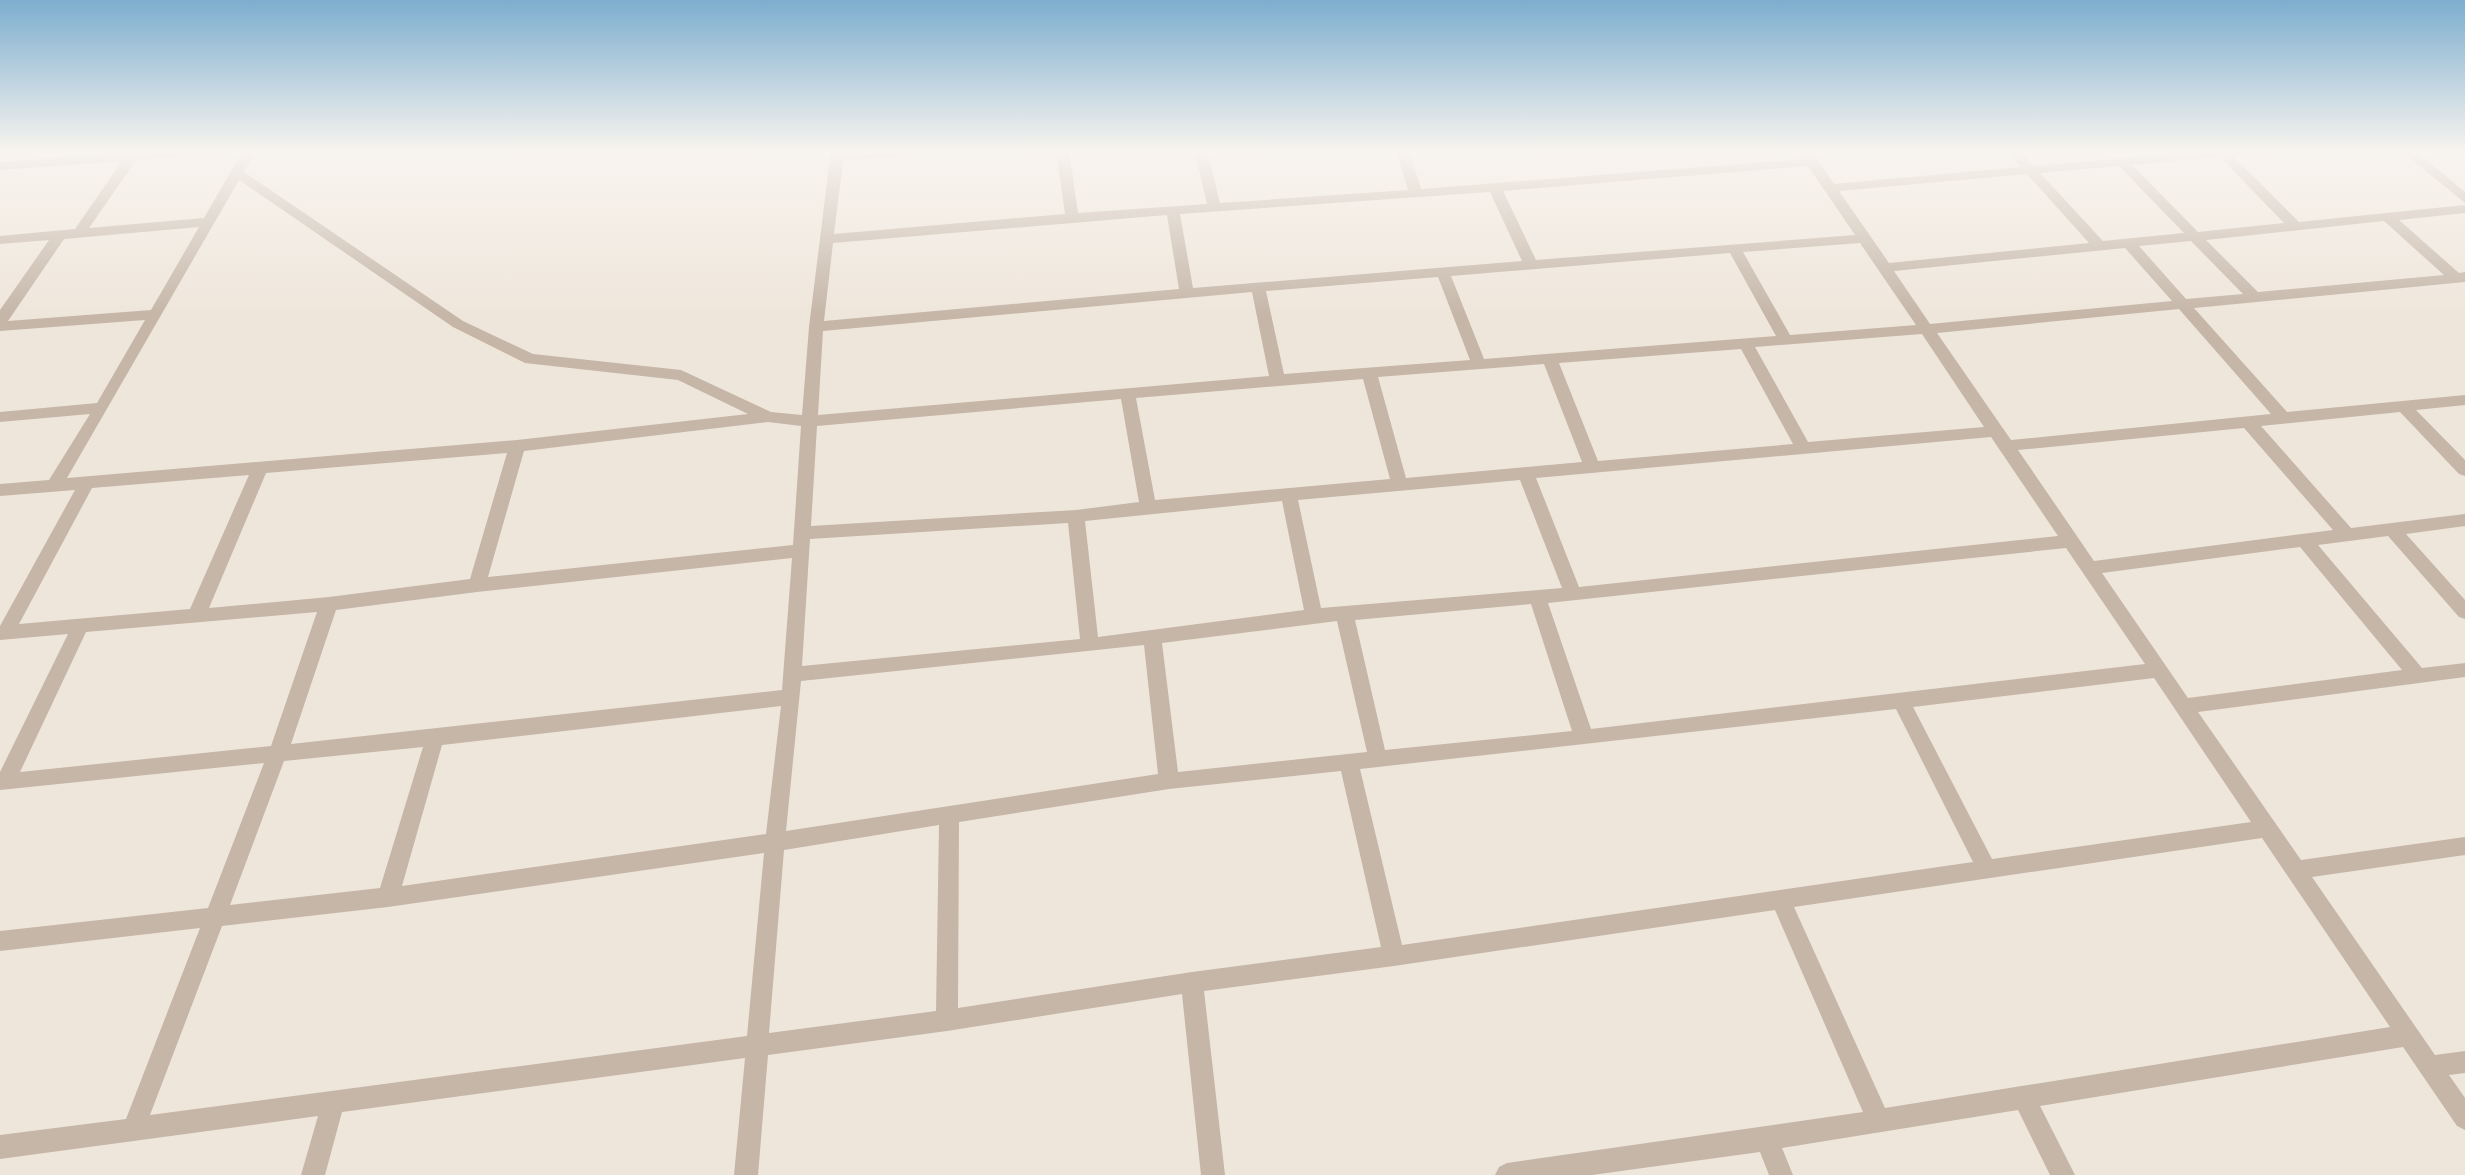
<svg xmlns="http://www.w3.org/2000/svg" width="2465" height="1175" font-family="Arial,sans-serif">
	<style>
		.lines { fill: none; stroke-linecap: round; stroke-linejoin: round }
		.minor { fill: #c5b6a8; fill-rule: evenodd }
	</style>
	<rect width="100%" height="100%" fill="#efe6db"/>
	<g class="lines">
		<!-- minor -->
		<path class="minor" d="M159,150H223L217,154L136,160L89,228L204,218L243,150H256L244,172L463,321L533,354L681,370L771,412L802,415L809,327L831,150H844V154L942,150L936,154L843,161L834,234L1065,214L1056,150H1069L1078,213L1207,204L1194,150H1207L1220,203L1408,190L1396,150H1409L1421,189L1803,159L1798,150H1811L1834,184L2020,167L2006,150H2019L2034,166L2209,150H2263L2257,154L2233,156L2299,222L2465,205V213L2399,220L2459,273L2465,272V282L2194,308L2287,412L2465,395V405L2416,410L2465,460V476L2459,474L2400,412L2261,426L2351,528L2465,514V526L2406,534L2465,600V619L2459,617L2388,536L2318,545L2422,668L2465,663V677L2198,712L2301,860L2465,837V855L2312,877L2435,1055L2465,1051V1073L2449,1075L2465,1098V1130L2457,1126L2403,1047L2040,1106L2075,1175H2050L2018,1110L1782,1148L1793,1175H1769L1760,1152L1592,1175H1495L1499,1167L1507,1163L1863,1112L1775,910L1394,966L1204,991L1225,1175H1201L1182,994L947,1031L768,1055L758,1175H734L745,1058L342,1112L325,1175H301L318,1116L0,1159V1135L126,1119L200,928L0,951V931L208,908L264,763L0,790V772L68,634L0,640V626L75,490L0,496V484L49,480L90,414L0,422V412L97,403L145,320L0,331V310L49,240L0,244V236L75,229L122,161L0,170V162ZM2220,157L2284,223L2198,232L2132,165ZM1808,166L1855,235L1536,260L1503,191ZM2119,166L2184,233L2103,241L2040,173ZM2027,174L2089,243L1889,263L1839,191ZM239,180L453,327L525,363L678,380L748,414L517,440L67,478ZM1490,192L1522,261L1193,288L1180,214ZM1167,215L1179,289L824,321L833,243ZM2384,221L2444,275L2258,292L2206,240ZM199,227L151,310L8,321L64,239ZM2191,241L2243,294L2186,299L2139,246ZM1860,243L1916,325L1790,335L1743,252ZM2125,248L2172,301L1930,324L1894,271ZM1730,253L1776,336L1484,359L1451,276ZM1438,277L1470,360L1284,374L1266,291ZM1252,292L1269,376L818,415L823,331ZM2179,309L2271,414L2011,440L1937,333ZM1922,334L1984,427L1808,442L1755,347ZM1741,349L1793,444L1598,461L1559,363ZM1544,364L1582,462L1406,478L1378,377ZM1363,379L1390,479L1155,500L1136,398ZM1121,399L1139,502L1076,510L811,526L817,426ZM768,422L801,426L793,545L488,577L524,451ZM2244,428L2333,530L2094,561L2018,450ZM1991,437L2058,536L1579,587L1536,478ZM507,453L470,579L329,597L209,608L266,473ZM249,475L190,609L19,624L92,488ZM1520,480L1562,588L1321,608L1298,500ZM1282,501L1304,610L1098,637L1085,521ZM1068,523L1080,639L802,666L810,539ZM2300,547L2402,670L2188,698L2102,573ZM2066,548L2145,664L1591,729L1548,603ZM792,558L782,690L291,744L336,610L477,592ZM1531,604L1572,731L1385,750L1355,620ZM317,612L271,746L20,772L86,632ZM1337,621L1367,752L1178,772L1162,643ZM1144,645L1158,774L786,831L801,681ZM2154,678L2251,822L1992,859L1913,707ZM781,706L766,834L402,886L442,745ZM1896,709L1973,862L1402,945L1360,769ZM423,747L380,888L230,905L284,761ZM1341,771L1381,947L1192,972L958,1008L959,822L1169,789ZM939,825L936,1011L769,1033L784,850ZM2262,838L2390,1027L1885,1108L1794,907ZM764,853L747,1036L150,1115L222,926L388,907Z
			M2400,150H2414L2465,192V203Z"/>
	</g>
	<!-- sky -->
	<linearGradient id="sky" x2="0" y2="1"><stop stop-color="#7daecf"/><stop offset="0.48" stop-color="#f8f4ef"/><stop offset="1" stop-color="#f8f4ef" stop-opacity="0"/></linearGradient>
	<rect width="2465" height="315" fill="url(#sky)"/>
</svg>
